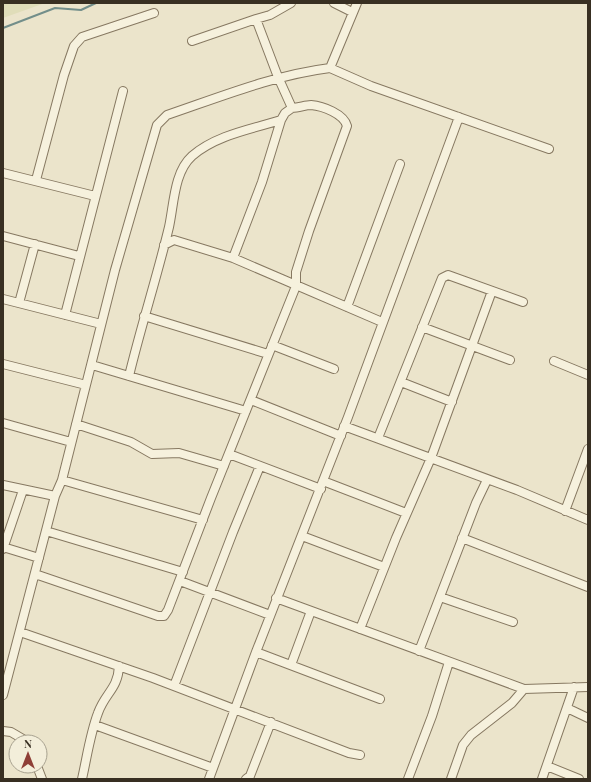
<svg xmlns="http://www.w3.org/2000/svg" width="591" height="782" font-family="'Playfair Display',serif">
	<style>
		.farmland { fill: #e0ddb9 }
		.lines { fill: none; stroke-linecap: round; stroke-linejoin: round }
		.stream { stroke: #728e8a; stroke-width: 2 }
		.street-casing { stroke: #867861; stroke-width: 10 }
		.street { stroke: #f6f1dd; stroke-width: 8 }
	</style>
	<rect width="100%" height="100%" fill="#ebe4cb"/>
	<!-- farmland -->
	<path class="farmland" d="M3,3H45L3,18Z"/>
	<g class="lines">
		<!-- stream -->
		<path class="stream" d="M3,28L55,8L81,10L96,3"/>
		<defs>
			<path id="street" d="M334,3L352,12
				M256,19L270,15L291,3
				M330,68L371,86L549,149
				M3,173L95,196
				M36,180L64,75L74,46L82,37L154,13
				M3,236L79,256
				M164,245L174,240L233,258L382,322
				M233,258L262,182L281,120L285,113L292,108
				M3,299L101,324
				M19,303L35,244
				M347,307L400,164
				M65,315L123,91
				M144,316L268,354
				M422,327L510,360
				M272,345L334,369
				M554,361L588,375
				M3,364L86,385
				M92,365L246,411
				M129,376C141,326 157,277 169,227C174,204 174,172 192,156C216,135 252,129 281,120
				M401,382L452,402
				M251,400L341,436
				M3,423L71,442
				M76,424L131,442L152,454L179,453L224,466
				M344,426L517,490L588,520
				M378,438L442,278L448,275L523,302
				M229,454L321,489
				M62,480L203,520
				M323,481L406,513
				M3,485L55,496
				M565,511L588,449
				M46,531L183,572
				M302,536L384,567
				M462,538L588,587
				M3,547L39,558
				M3,549L23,490
				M35,574L158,616H164L168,610L211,498L296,286V272L309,231L347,126C344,114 323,106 311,105C305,105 299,108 292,108L278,77L256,19L192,41
				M180,581L270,615
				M440,597L513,622
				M276,598L524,689L588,687
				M360,629L396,538L431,458L492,291
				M20,632L153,678L349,753L360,755
				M419,651L476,503L487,480
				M256,652L380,699
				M291,665L311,611
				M174,686L233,532L260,466
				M3,695L55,496L62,480L115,270L157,125L167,115C220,97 274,75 330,68L357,3
				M567,708L588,718
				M95,725L213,768
				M3,731L11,732L28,742
				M37,766L42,779
				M547,766L579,779
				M82,779C87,757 90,734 98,713C105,693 118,689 119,666
				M209,779L256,652L348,417L459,117
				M246,779L250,776L271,722
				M408,779L432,716L449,662
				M451,779L463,745L471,735L512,703L524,689
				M542,779L574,687"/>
		</defs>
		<!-- street casing -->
		<use href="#street" class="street-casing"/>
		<!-- street -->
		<use href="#street" class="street"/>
	</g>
	<!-- border -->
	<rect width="591" height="782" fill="none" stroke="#382f22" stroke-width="8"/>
	<!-- north arrow -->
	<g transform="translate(28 754)"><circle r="19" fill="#f3eeda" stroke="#a8a290"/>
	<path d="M0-3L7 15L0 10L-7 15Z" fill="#8f3f37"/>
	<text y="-6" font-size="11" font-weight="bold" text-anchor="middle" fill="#382f22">N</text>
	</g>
</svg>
